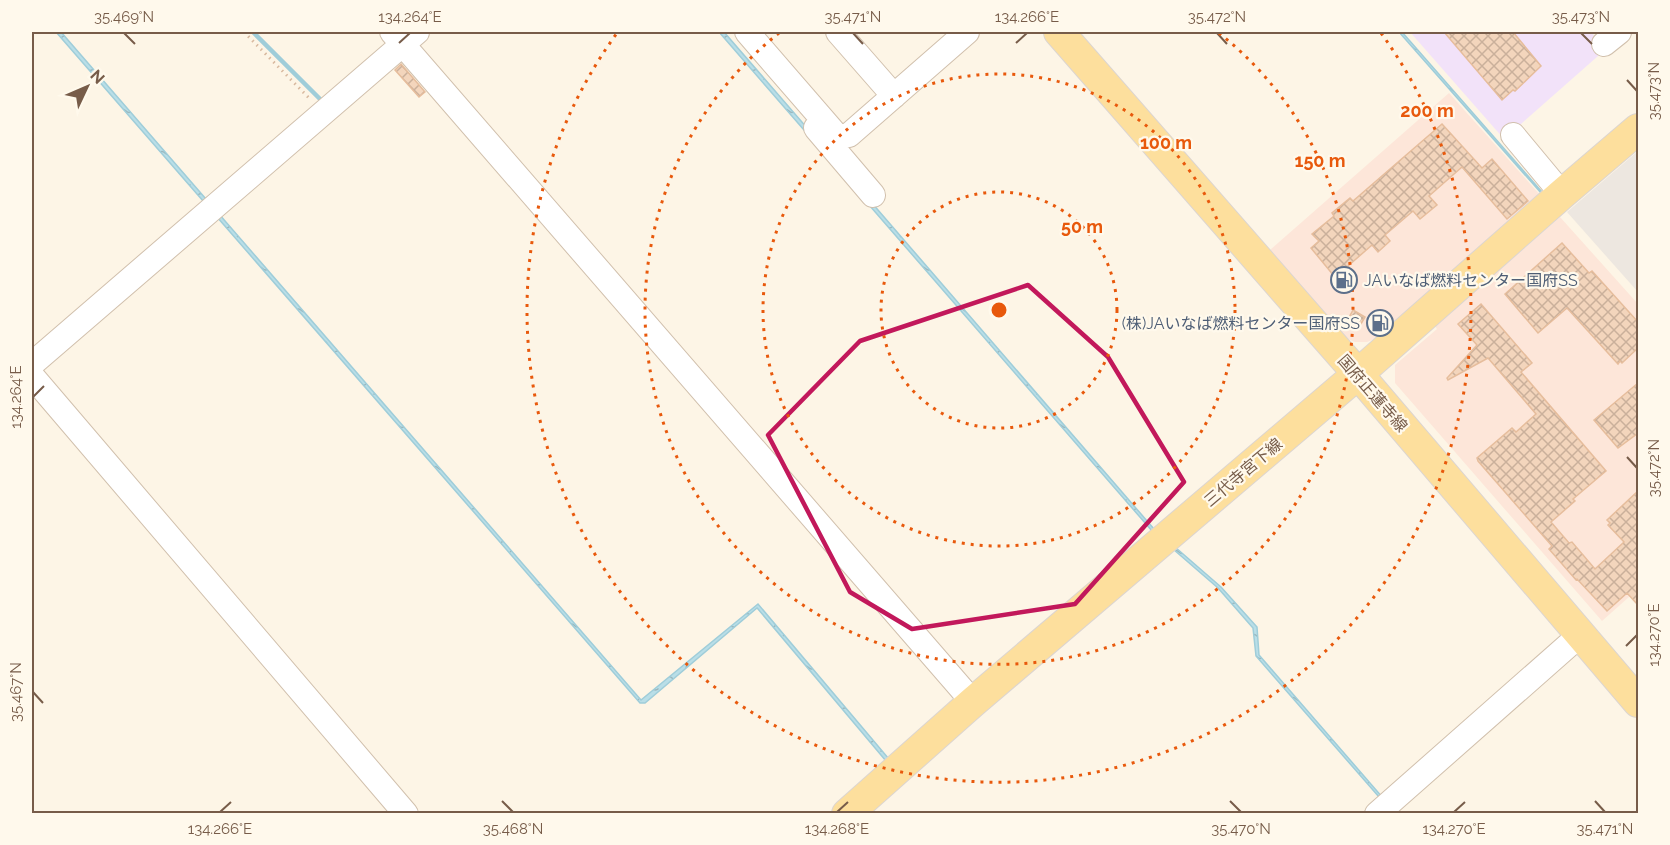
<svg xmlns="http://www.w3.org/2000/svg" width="1670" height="845" font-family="Raleway,'Noto Sans JP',sans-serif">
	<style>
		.commercial { fill: #fde6d9 }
		.industrial { fill: #ede7e0 }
		.education { fill: #f2e2f9 }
		.water { fill: url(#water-ripples); stroke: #9fcdd9; stroke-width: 1.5 }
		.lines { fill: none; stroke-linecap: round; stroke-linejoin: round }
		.stream { stroke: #9fcdd9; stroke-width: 4.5 }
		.building { fill: url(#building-cross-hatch); stroke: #e6bd9c; stroke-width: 1.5 }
		.minor-casing { stroke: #d1c0ad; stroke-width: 26 }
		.major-casing { stroke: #dcd5d0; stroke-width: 32 }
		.path { stroke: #d8b99f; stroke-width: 3; stroke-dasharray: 1.5 4.5; stroke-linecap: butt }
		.minor { stroke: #fff; stroke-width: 24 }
		.major { stroke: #fddf9d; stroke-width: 30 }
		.marked { fill: none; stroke: #c2185b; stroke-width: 4.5; stroke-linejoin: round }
		.ticks { fill: none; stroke: #775c49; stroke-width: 2 }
		.ring { fill: none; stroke: #e8590c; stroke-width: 3; stroke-dasharray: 3 6 }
		.labels { text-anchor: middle; stroke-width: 4.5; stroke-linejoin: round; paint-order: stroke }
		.service-label { font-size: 16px; fill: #4e5e75; stroke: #fff9ec; text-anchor: start }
		.street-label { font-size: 16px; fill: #775c49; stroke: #fff9ec }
		.centre { fill: #e8590c; stroke: #fff9ec; stroke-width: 3 }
		.ring-label { font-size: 18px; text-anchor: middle; font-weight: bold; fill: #e8590c; stroke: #fff9ec; stroke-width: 4.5; stroke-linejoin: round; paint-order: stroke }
		.neatline { fill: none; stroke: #775c49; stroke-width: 2 }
		.ticks-label { font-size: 15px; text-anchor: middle; fill: #775c49 }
	</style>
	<defs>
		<pattern id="water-ripples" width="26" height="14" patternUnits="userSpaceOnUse" patternTransform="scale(1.5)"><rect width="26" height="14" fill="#b9dee7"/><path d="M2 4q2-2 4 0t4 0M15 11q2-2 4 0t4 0" fill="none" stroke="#9bb7bd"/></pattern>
		<pattern id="building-cross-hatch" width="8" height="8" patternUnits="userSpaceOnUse" patternTransform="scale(1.5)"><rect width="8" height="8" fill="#f3d5bc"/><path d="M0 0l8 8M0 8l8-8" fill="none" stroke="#cab09b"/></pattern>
	</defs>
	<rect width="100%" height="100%" fill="#fdf5e6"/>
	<!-- commercial -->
	<path class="commercial" d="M1449,93L1541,196L1377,338L1367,342H1355L1348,339L1269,251Z
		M1560,217L1638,304V589L1602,621L1395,383V365L1437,329L1435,326Z"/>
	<!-- industrial -->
	<path class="industrial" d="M1638,151V292L1567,212Z"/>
	<!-- education -->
	<path class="education" d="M1410,32H1591L1606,49L1504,139Z"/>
	<!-- water -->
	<path class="water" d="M56,32H61L641,700L758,604L889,759L886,761L758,609L757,608L645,703H640Z
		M719,32H724L1154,529L1152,531Z
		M1399,32H1402L1542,192L1541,193Z
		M1175,547L1221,587L1257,627L1259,655L1396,813H1393L1256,656L1253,628L1218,588L1173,549Z"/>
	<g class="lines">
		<!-- stream -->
		<path class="stream" d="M253,32L324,103"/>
	</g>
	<!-- building -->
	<path class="building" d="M1444,32H1513L1541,66L1515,91L1513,90L1502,100Z
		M401,64L425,92L419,97L395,70Z
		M1442,124L1482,168L1492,159L1528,201L1507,219L1462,167L1429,196L1437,205L1420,219L1413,211L1385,235L1390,241L1378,252L1372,245L1348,266L1356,276L1343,287L1311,248L1319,241L1312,234L1334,216L1332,213L1350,198L1353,201Z
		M1562,243L1589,273L1592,271L1638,322V348L1622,363L1620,361L1618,364L1567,308L1538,333L1505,294Z
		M1481,304L1532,363L1521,372L1606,471L1573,499L1575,501L1551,522L1569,543L1572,542L1595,569L1624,542L1608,525L1610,523L1607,520L1638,491V605L1627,593L1607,611L1577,579L1576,580L1549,549L1552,546L1478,461L1477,458L1512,428L1516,432L1536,414L1488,358L1448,380L1447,378L1477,345L1458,324Z
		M1353,310L1365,317L1358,329L1346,323Z
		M1638,383V433L1618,448L1594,420Z"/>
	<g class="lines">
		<defs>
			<path id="minor" d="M392,32L973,702
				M747,32L838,137L849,135L967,32
				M838,32L894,96
				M1604,44L1619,32
				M816,128L873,195
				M1513,135L1562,194
				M32,364L417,32
				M32,376L406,814
				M1377,814L1580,635"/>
			<path id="major" d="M1059,32L1358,374L1638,702
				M847,814L973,702L1358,374L1562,194L1638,129"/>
		</defs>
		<!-- minor casing -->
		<use href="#minor" class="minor-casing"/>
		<!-- major casing -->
		<use href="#major" class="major-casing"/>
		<!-- path -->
		<path class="path" d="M244,32L310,99"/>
		<!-- minor -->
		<use href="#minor" class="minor"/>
		<!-- major -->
		<use href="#major" class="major"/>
	</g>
	<!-- marked area -->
	<path class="marked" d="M1028,285L1108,357L1184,482L1075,604L912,629L850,592L768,435L860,341Z"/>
	<!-- ticks -->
	<path class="ticks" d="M124,33L135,44M853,33L863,44M1217,33L1227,44M1581,33L1592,44M399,43L410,33M1016,43L1027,33M1627,80L1637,91M33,397L44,386M1627,457L1637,468M1626,646L1637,635M33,692L43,703M502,801L513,812M1230,801L1241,812M1595,801L1605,812M220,812L231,802M837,812L848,802M1454,812L1465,802"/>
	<!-- distance rings -->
	<g class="ring">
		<circle cx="999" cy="310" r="118"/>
		<circle cx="999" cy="310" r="236"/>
		<path d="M1219 33A354 354 0 1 1 779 33"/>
		<path d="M1381 33A472 472 0 1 1 617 33"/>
	</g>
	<!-- icons -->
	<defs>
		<symbol id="fuel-ring" viewBox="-11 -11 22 22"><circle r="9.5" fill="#fff9ec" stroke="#5c6f8a" stroke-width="1.5"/><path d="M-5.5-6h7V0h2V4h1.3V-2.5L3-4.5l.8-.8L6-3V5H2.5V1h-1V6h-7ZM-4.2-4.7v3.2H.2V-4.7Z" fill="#5c6f8a"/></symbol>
	</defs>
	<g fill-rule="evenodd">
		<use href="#fuel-ring" x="1329" y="265" width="30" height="30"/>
		<use href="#fuel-ring" x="1365" y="308" width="30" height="30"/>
	</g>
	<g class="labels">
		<!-- service labels -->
		<g class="service-label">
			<text x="1364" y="286">JAいなば燃料センター国府SS</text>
			<text x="1360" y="329" text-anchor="end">(株)JAいなば燃料センター国府SS</text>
		</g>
		<!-- street labels -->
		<g class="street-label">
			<text transform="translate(1373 393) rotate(49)" y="6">国府正蓮寺線</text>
			<text transform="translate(1243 472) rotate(-40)" y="6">三代寺宮下線</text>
		</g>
	</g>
	<circle cx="999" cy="310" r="9" class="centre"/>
	<g class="ring-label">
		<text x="1427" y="117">200 m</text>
		<text x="1166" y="149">100 m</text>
		<text x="1320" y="167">150 m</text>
		<text x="1082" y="233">50 m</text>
	</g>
	<!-- border -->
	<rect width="1670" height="845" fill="none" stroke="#fff9ec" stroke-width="66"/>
	<!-- north arrow -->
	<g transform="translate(87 87) rotate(46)" stroke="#fff9ec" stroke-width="4.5" paint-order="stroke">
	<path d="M0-4.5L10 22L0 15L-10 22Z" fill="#775c49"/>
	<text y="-9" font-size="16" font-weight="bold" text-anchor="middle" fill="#775c49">N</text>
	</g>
	<rect x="33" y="33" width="1604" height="779" class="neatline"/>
	<g class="ticks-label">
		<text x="124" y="22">35.469°N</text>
		<text x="410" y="22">134.264°E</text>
		<text x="853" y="22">35.471°N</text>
		<text x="1027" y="22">134.266°E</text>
		<text x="1217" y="22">35.472°N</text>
		<text x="1581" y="22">35.473°N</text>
		<text transform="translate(1654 91) rotate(-90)" y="5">35.473°N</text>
		<text transform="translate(16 397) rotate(-90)" y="5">134.264°E</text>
		<text transform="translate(1654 468) rotate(-90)" y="5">35.472°N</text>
		<text transform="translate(1654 635) rotate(-90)" y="5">134.270°E</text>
		<text transform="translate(16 692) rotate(-90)" y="5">35.467°N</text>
		<text x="220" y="834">134.266°E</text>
		<text x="513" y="834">35.468°N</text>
		<text x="837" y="834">134.268°E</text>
		<text x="1241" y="834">35.470°N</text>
		<text x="1454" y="834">134.270°E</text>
		<text x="1605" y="834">35.471°N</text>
	</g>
</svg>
